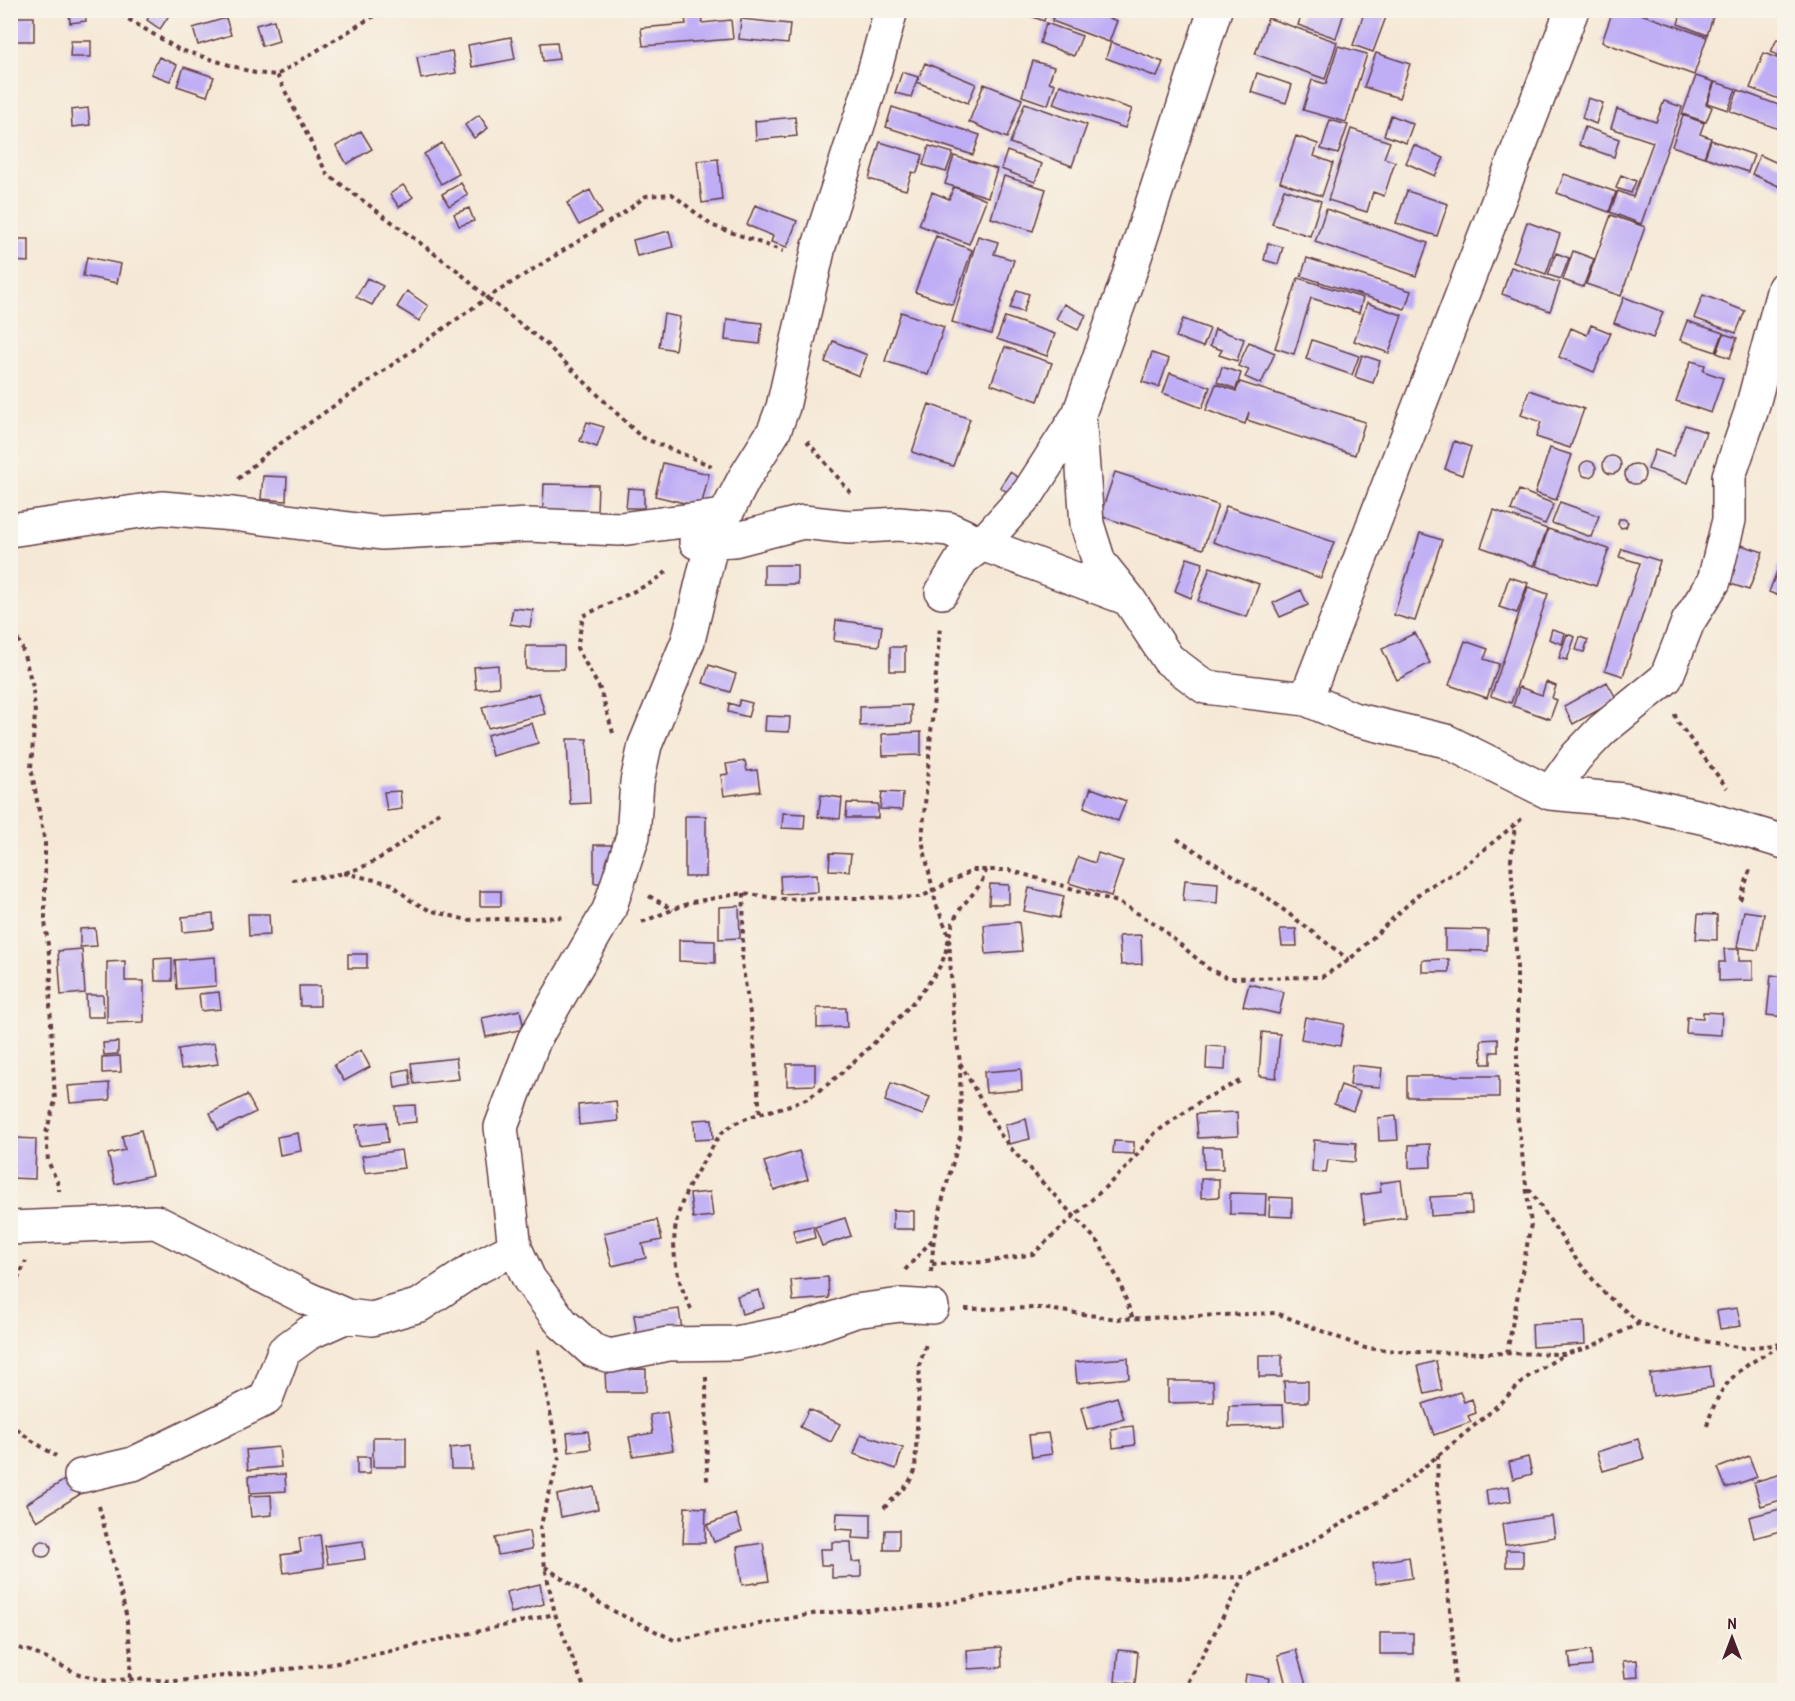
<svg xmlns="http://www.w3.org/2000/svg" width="1795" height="1701" font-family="'Patrick Hand',sans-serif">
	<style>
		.building { fill: #bfadf5 }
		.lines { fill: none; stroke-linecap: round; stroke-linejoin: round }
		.minor-casing { stroke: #643d45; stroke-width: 36 }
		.path { stroke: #643d45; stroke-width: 4; stroke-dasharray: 4.5 4.5; stroke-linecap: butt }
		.minor { stroke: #fff; stroke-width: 33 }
	</style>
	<rect width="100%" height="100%" fill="#f7f3e8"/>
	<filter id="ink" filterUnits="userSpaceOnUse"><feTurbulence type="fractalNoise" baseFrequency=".0167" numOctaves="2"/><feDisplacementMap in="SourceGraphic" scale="12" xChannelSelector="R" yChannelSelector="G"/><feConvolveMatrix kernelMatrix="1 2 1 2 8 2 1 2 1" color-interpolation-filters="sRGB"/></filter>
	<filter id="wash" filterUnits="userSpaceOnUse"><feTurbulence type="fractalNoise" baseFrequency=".008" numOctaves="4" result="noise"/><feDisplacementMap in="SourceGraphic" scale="24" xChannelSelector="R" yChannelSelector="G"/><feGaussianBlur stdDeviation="1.35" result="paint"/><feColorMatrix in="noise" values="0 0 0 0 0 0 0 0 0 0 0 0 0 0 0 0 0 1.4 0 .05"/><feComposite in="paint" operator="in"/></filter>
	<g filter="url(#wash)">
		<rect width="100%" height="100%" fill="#f6e8d6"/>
		<g id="blocks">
			<!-- building -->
			<path class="building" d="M69,10H85L86,21L70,23Z
				M153,10H158L168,17L160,29L147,20Z
				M701,10L702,23L731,20L733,39L643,46L641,28L686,24L684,11Z
				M1014,10H1047L1044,21Z
				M1056,10H1089L1117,21L1109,42L1052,21Z
				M1303,10H1345L1336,38L1298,25Z
				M1365,10L1386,17L1373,52L1353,45Z
				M1613,10H1639L1638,13L1707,37L1694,75L1602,42Z
				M1682,10H1694L1713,17L1707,35L1678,24Z
				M10,17H34V41H10Z
				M226,18L231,35L198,45L193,28Z
				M1268,18L1337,42L1325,79L1255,54Z
				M741,19L790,24L788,44L739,39Z
				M274,20L279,41L262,46L256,25Z
				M1046,23L1082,36L1074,56L1040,43Z
				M511,37L515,59L472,67L468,45Z
				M1777,39L1784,42V58L1771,52Z
				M71,41H91V57H70Z
				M557,42L559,59L543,61L541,43Z
				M1111,42L1163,62L1157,77L1106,58Z
				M1338,46L1367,54L1346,122L1303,110L1312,80L1326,84Z
				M452,51L456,73L421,79L417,57Z
				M1376,53L1410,64L1399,98L1364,87Z
				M1764,53L1784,61V101L1750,88Z
				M159,57L177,65L170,81L151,74Z
				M1033,61L1054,67L1049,82L1055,84L1048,105L1022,96Z
				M925,63L976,84L968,103L917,82Z
				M184,67L214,77L207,96L177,86Z
				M902,72L918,77L911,97L895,93Z
				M1257,73L1292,85L1286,103L1251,92Z
				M1696,76L1714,82L1706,104L1712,107L1706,122L1682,114Z
				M1715,82L1736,89L1728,110L1707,103Z
				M984,84L1022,99L1007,138L969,122Z
				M1060,85L1132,109L1125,128L1053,104Z
				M1738,90L1784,107V131L1730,111Z
				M1588,98L1603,103L1596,124L1582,118Z
				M1664,101L1682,107L1641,224L1610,212L1618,191L1633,197L1653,142L1611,128L1617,109L1656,122Z
				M1025,103L1087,125L1072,166L1010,143Z
				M892,107L980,135L973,155L886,127Z
				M88,108L90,125L72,127L71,110Z
				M479,115L488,128L474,138L465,125Z
				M1391,115L1413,124L1406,143L1384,135Z
				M1683,115L1704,123L1700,134L1711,138L1704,157L1672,146Z
				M795,117L797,136L756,140L755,121Z
				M1330,120L1348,125L1338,154L1321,149Z
				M1585,127L1619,139L1614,157L1579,145Z
				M1351,129L1390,142L1384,158L1395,162L1384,196L1373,192L1367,212L1328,200Z
				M361,131L372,149L347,164L336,146Z
				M1296,136L1318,144L1314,156L1333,163L1322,196L1280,182Z
				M1711,140L1754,155L1748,172L1705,157Z
				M880,142L923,155L917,173L912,172L906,190L869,179Z
				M442,143L459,174L441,184L424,154Z
				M1414,145L1444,158L1435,176L1406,163Z
				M929,146L953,153L946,172L923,165Z
				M1007,151L1042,164L1035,182L1001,169Z
				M1760,155L1784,166L1783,188L1752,174Z
				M954,156L997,169L988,197L945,184Z
				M718,159L722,200L702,203L697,161Z
				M1564,174L1616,192L1609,212L1557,193Z
				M1621,175L1636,181L1631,193L1616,188Z
				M1004,176L1046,189L1033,231L991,218Z
				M461,183L468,195L449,206L442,194Z
				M403,185L413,197L399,207L390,194Z
				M954,187L986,200L969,244L919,225L932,192L949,199Z
				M1284,189L1321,201L1310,236L1272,224Z
				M590,190L602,213L579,225L567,203Z
				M1407,191L1448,204L1437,236L1396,223Z
				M755,205L797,221L787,247L771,242L773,236L747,225Z
				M469,208L474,221L459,226L454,214Z
				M1326,209L1428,243L1416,276L1315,242Z
				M1611,215L1645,227L1621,296L1586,284Z
				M1527,222L1560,234L1546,274L1513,262Z
				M669,231L673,247L637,256L633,240Z
				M936,236L972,250L953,305L915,292Z
				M978,236L998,242L994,254L1014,260L991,334L952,322Z
				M10,239H29V262L10,261Z
				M1268,243L1283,247L1278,264L1264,260Z
				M1573,251L1594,259L1583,287L1563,280Z
				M1556,253L1569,258L1561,279L1548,275Z
				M87,257L121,264L117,283L83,276Z
				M1307,258L1411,291L1405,309L1301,276Z
				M1511,267L1560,283L1550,311L1502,294Z
				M367,278L383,286L372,305L356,297Z
				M1298,278L1363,298L1359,313L1311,298L1294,354L1275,348Z
				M1017,290L1029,294L1023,312L1010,308Z
				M407,291L428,306L419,321L397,307Z
				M1703,295L1745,311L1736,333L1694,318Z
				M1624,297L1663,312L1653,338L1614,323Z
				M1367,303L1402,315L1389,353L1354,341Z
				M1064,304L1086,315L1078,330L1056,319Z
				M901,312L944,327L928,375L885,361Z
				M664,314L680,317L675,350L659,347Z
				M1005,317L1055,334L1047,356L997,339Z
				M727,319L762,323L760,344L725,340Z
				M1183,319L1210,329L1203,347L1176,337Z
				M1687,321L1723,333L1716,352L1680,340Z
				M1591,325L1611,333L1594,372L1559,357L1571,328L1587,335Z
				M1215,329L1244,339L1237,361L1219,355L1222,350L1210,346Z
				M1724,334L1737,338L1730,358L1717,353Z
				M1312,340L1359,356L1352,375L1306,359Z
				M833,341L867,355L859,376L825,362Z
				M1249,342L1275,353L1261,384L1245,377L1249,370L1238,366Z
				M1005,347L1052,363L1038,401L991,384Z
				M1152,353L1169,359L1159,387L1142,382Z
				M1362,355L1380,361L1373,383L1355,377Z
				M1691,361L1705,365L1703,371L1723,378L1711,413L1676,401Z
				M1222,367L1241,373L1236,389L1217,382Z
				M1170,373L1210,387L1202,408L1163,393Z
				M1240,382L1365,422L1355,455L1247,420L1249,412L1245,424L1206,410L1216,384L1236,391Z
				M1529,390L1584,409L1570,448L1536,437L1541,422L1521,415Z
				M929,404L970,419L953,466L912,452Z
				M587,422L604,427L597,447L580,441Z
				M1685,425L1706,432L1688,483L1648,469L1655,450L1673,456Z
				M1454,441L1471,447L1462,475L1445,469Z
				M1550,448L1572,455L1556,500L1535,493Z
				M1603 465a9 9 0 1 1 18 0a9 9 0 1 1-18 0Z
				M1580 469a8 8 0 1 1 16 0a8 8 0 1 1-16 0Z
				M663,463L709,474L701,507L655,496Z
				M1625 474a10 10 0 1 1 20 0a10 10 0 1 1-20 0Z
				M1010,472L1025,482L1014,497L1000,487Z
				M1115,472L1218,505L1203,549L1100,516Z
				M263,476L287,477L286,501L261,499Z
				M544,484L598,485L597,511L543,509Z
				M628,488L644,489V508H626Z
				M1519,490L1554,504L1545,524L1511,510Z
				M1560,502L1599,516L1591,537L1552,523Z
				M1226,506L1334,542L1321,578L1213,542Z
				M1494,510L1547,529L1534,566L1481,547Z
				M1619,519H1624L1628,522L1626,527L1621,528L1618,524Z
				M1548,529L1609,549L1596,586L1536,566Z
				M1420,533L1442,540L1415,621L1394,615Z
				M1741,545L1763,552L1749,590L1728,583Z
				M1622,549L1660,561L1623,676L1605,670L1640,563L1619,557Z
				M1784,553V598L1769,592Z
				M1187,558L1203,563L1191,598L1175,591Z
				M764,565H797V584H764Z
				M1210,567L1259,584L1247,617L1198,601Z
				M1509,577L1528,583L1517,613L1499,607Z
				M1528,587L1548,594L1511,703L1491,696Z
				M1301,590L1308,605L1280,617L1273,603Z
				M513,608L533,610L530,627L510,624Z
				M836,620L882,626L879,646L834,641Z
				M1552,629L1565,633L1562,644L1549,639Z
				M1415,633L1430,663L1397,680L1382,649Z
				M1567,634L1575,637L1567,660L1559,658Z
				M1580,637L1588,640L1584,652L1576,650Z
				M1465,641L1488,649L1484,659L1499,664L1487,698L1449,685Z
				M526,646H564V669H526Z
				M890,647H905V671H890Z
				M498,665L499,687L476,689L474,667Z
				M709,665L736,674L730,692L703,683Z
				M1546,682L1556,686L1552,698L1557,700L1550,719L1513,706L1519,687L1542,695Z
				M1607,682L1617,700L1573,724L1564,706Z
				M539,693L545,714L488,728L482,707Z
				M740,700L752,703L748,717L728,712L729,703L738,706Z
				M911,705V724L860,726V707Z
				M766,716L790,717L789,732L765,731Z
				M532,723L538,743L492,756L487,735Z
				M921,732V755L883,756L882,734Z
				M567,739H587L590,803L570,804Z
				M745,761L747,771L757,770L760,791L724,796L721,775L728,774L726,764Z
				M1091,788L1126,801L1118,821L1084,807Z
				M400,791L402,809L387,811L384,792Z
				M882,792L903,793L902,810L880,809Z
				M821,795L842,798L840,819L818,817Z
				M847,803L878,804V818H846Z
				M783,813L805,814L804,829L782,828Z
				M685,816H706V877H685Z
				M594,845H614V883H594Z
				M830,853L851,854L849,871L829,870Z
				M1098,853L1123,861L1111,896L1069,883L1078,857L1095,863Z
				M817,874L818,892L781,894L780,876Z
				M1185,880L1218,883L1217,903L1183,900Z
				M990,884L1009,885V904H989Z
				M1029,888L1064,896L1059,918L1024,911Z
				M480,891H501V906H480Z
				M739,906L740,938L719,939V907Z
				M1744,911L1764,914L1758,950L1737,947Z
				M213,914L214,929L183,932L182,917Z
				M248,914H269L270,935L249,936Z
				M1698,914L1717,915V940L1696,939Z
				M1019,922L1022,951L986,954L984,925Z
				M95,928L97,946L80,947V929Z
				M1280,929H1296L1297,946H1282Z
				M1445,929L1488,930V951L1445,950Z
				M1141,935L1142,964L1121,965L1119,936Z
				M679,940L715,941V963L679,961Z
				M82,949L85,993L61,995L58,951Z
				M1724,949H1739V961H1753V980L1719,981V962H1725Z
				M348,954H367V968H348Z
				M215,957L216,986L177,989L175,960Z
				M172,958V981H155L154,959Z
				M1449,959V972H1422V960Z
				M125,961V981H144V1022L107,1023V962Z
				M1771,975L1784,977V1017L1767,1015Z
				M1249,984L1284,992L1279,1014L1243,1006Z
				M299,986H320V1006H300Z
				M219,992L221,1009L201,1011L199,994Z
				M86,995H103L104,1017H87Z
				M817,1008H846L847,1027L817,1028Z
				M520,1010L524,1029L486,1037L482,1018Z
				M1703,1012L1722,1013L1721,1035L1686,1033L1687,1017L1703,1018Z
				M1305,1017L1344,1024L1340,1046L1301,1039Z
				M1262,1032L1280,1034L1276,1078L1259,1076Z
				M1498,1039V1052H1491V1064H1482L1481,1040Z
				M118,1042V1054L104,1055L103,1043Z
				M214,1043L218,1064L181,1069L178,1049Z
				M1207,1046L1226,1047L1225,1070L1206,1069Z
				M361,1050L370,1067L344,1081L334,1065Z
				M1780,1054H1784V1075H1779Z
				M120,1056L121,1072L102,1073V1057Z
				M456,1058L459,1079L414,1084L411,1063Z
				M787,1064H815V1085L787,1086Z
				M1352,1065L1382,1068L1380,1087L1350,1085Z
				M409,1069L411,1085L395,1088L393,1072Z
				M1021,1069L1022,1090L986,1093L984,1072Z
				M1407,1076H1499V1097H1407Z
				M109,1083L110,1100L70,1103L68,1086Z
				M891,1083L930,1097L923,1115L885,1101Z
				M1341,1085L1360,1092L1353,1111L1334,1104Z
				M247,1095L256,1112L218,1130L210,1113Z
				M616,1101L618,1121L579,1125L578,1105Z
				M415,1105L416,1122L397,1124L395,1106Z
				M1237,1112L1238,1136L1198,1138L1196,1114Z
				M1396,1116L1398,1140L1379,1141L1378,1118Z
				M1784,1117V1136L1778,1133Z
				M712,1119L713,1139L695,1140L694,1120Z
				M1026,1119L1030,1139L1009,1144L1005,1125Z
				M386,1122L388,1142L359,1146L356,1125Z
				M141,1130L152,1175L115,1184L108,1154L125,1150L122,1136Z
				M298,1133L301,1151L280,1155L277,1137Z
				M10,1134H17L16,1138L36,1139L35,1179L10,1178Z
				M1314,1140L1356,1143L1355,1162L1328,1160L1326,1173L1312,1172Z
				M1114,1141L1134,1142V1154L1113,1153Z
				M1430,1144L1431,1167L1409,1168V1145Z
				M1203,1147H1222L1223,1169H1204Z
				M401,1150L404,1168L365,1173L362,1156Z
				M799,1151L808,1179L774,1190L764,1162Z
				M1201,1179H1219V1197L1201,1198Z
				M1401,1180L1406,1217L1365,1223L1361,1195L1381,1192L1380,1183Z
				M710,1192L713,1216L693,1218L690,1194Z
				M1230,1193L1266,1194L1265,1215L1230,1214Z
				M1471,1195L1472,1213L1431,1216L1430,1197Z
				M1270,1197L1292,1198V1217L1269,1216Z
				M893,1210L914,1211V1229H893Z
				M845,1218L851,1236L822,1246L815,1227Z
				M657,1220L662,1240L642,1244L646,1258L612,1266L604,1233Z
				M813,1226L815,1238L796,1243L793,1230Z
				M828,1277L829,1298L793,1301L791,1280Z
				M759,1290L764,1308L742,1314L737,1296Z
				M1737,1308L1741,1326L1720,1329L1717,1311Z
				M679,1309L682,1330L637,1335L634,1315Z
				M1584,1322L1585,1344L1533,1347L1532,1324Z
				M1259,1355H1282V1377H1259Z
				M1128,1358L1129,1378L1077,1383L1075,1362Z
				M1436,1361L1442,1390L1425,1394L1418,1366Z
				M1710,1366L1713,1387L1653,1396L1650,1374Z
				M646,1369V1392H606L605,1370Z
				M1168,1381H1213L1214,1402L1168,1403Z
				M1284,1381H1308V1402H1285Z
				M1460,1392L1464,1402L1472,1399L1476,1413L1468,1416L1471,1422L1434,1435L1423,1404Z
				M1117,1397L1124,1419L1087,1430L1081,1408Z
				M1283,1405L1284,1426L1229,1427V1406Z
				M809,1409L840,1424L831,1442L800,1427Z
				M667,1412L673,1450L633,1456L629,1437L653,1433L650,1415Z
				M1133,1426L1135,1445L1113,1448L1111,1429Z
				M588,1431L591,1449L569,1452L567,1433Z
				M1048,1433L1052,1454L1032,1457L1029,1435Z
				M861,1434L903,1448L896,1469L854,1454Z
				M373,1437H406V1467H373Z
				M1638,1439L1644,1459L1603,1471L1597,1452Z
				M471,1446L472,1469H451L450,1448Z
				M279,1447L281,1467L248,1470L246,1450Z
				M1749,1456L1757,1477L1726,1488L1718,1468Z
				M357,1457H370V1474H357Z
				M1528,1457L1532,1474L1513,1479L1509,1462Z
				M1784,1473V1499L1761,1506L1754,1482Z
				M285,1474L286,1491L250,1493L249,1476Z
				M71,1476L82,1493L37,1521L26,1504Z
				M1509,1486L1511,1501L1488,1505L1486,1490Z
				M594,1487L598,1509L561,1517L557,1495Z
				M271,1495L272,1515L251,1517L249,1496Z
				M685,1507L706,1508L705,1543H683Z
				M1784,1508V1530L1754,1538L1749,1517Z
				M837,1513L871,1514V1539L852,1538L853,1530L836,1529Z
				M736,1514L742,1531L714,1542L707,1525Z
				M1552,1516L1555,1537L1505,1545L1502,1524Z
				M885,1530H899V1550H884Z
				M529,1531L532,1549L498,1555L495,1538Z
				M320,1535L324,1567L284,1573L281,1555L301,1552L299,1538Z
				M363,1541L365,1559L328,1564L325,1546Z
				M35 1549a8 8 0 1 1 16 0a8 8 0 1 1-16 0Z
				M832,1542H851L852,1562L861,1561V1577L832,1578V1565H821L820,1549H832Z
				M763,1543L769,1581L742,1585L737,1547Z
				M1506,1550H1523V1567H1506Z
				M1409,1557L1412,1578L1376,1584L1373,1563Z
				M540,1584L544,1604L511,1613L506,1592Z
				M1380,1633H1413V1654H1380Z
				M1001,1647L1002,1667L968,1669L967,1650Z
				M1118,1650L1138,1652L1135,1684L1115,1682Z
				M1296,1650L1306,1685L1287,1689L1278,1655Z
				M1591,1650L1592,1666L1571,1668L1569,1653Z
				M1637,1660L1638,1677L1625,1678L1623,1661Z
				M1246,1674L1269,1678L1267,1690H1244Z"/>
		</g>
	</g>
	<g filter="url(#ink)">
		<use href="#blocks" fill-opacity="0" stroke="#643d45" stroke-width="1.5"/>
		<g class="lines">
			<defs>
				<path id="minor" d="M891,10L868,94L819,246L783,407L774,431L744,479L712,541L688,641L645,745L637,782L633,836L609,910L534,1040L501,1127L515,1248L529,1279L562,1323L592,1350L610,1356L668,1344L736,1343L802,1330L855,1311L901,1305L932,1307
					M1215,10L1129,275L1079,414L1087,524L1099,562L1128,598L1168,659L1205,687L1306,699L1353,719L1446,741L1550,793L1624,800L1705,818L1784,842
					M10,530L162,508L233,514L381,533L528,525L620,529L724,516
					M696,542L734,540L803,522L849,527L899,524L949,529L982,544L1126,598
					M942,592L962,559L982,544L1029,492L1079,414
					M1306,699L1572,10
					M1550,793L1576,757L1602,730L1666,678L1688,622L1714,581L1729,520V476L1751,412L1784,288
					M10,1228L156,1222L306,1298L347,1316L372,1319L420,1305L474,1269L515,1248
					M81,1476L133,1464L266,1399L284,1351L309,1333L347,1316"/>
			</defs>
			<!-- minor casing -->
			<use href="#minor" class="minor-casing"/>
			<!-- path -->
			<path class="path" d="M113,10L178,49L255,73L277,75L372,17L407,10
				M277,75L327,174L458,271L487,298L546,344L641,437L712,466
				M807,441L851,493
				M238,479L267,453L487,298L625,212L646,196L672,194L711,225L783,251
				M10,623L22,648L33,687L35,714L31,768L45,843V921L51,970L50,1004L55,1101L46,1133L48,1161L59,1186V1191
				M1675,714L1676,720L1727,788
				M613,733L600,689L577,648L583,616L653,582L669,570
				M1177,839L1268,898L1349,960
				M344,873L392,884L410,900L429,910L467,920L567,917
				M292,880C309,878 328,877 344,873C381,864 411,836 439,812
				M744,893L742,963L753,1032L760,1114
				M649,896L673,910
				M1740,900L1751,867
				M642,922L692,902L744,893L780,899L921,897L973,870H1009L1118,902L1156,924L1209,969L1228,978L1322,977L1349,960L1423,890L1459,870L1524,817
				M960,1063L1000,1134L1014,1152L1099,1243L1119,1281L1133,1319
				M1529,1189L1576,1259L1605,1294L1640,1323L1680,1337L1744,1348L1784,1344
				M932,1264L986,1262L1033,1254L1126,1168L1155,1133L1202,1100L1242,1080
				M905,1270L934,1238
				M931,1272L934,1237L944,1194L961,1134L960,1062L953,1015L949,936L936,904L922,840L940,626
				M10,1296L26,1261
				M691,1309C663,1252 671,1209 707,1156C713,1147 719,1133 728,1128C750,1113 776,1111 801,1101C813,1097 828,1084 838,1076C866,1052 923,997 940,966C948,952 948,933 955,918C964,899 981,891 986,870
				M965,1309L1041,1308L1117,1319L1276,1313L1365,1348L1409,1352L1565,1354L1590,1347L1640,1323
				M538,1350L559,1458L540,1528L545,1567L555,1614L585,1690
				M1507,1353L1531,1224L1517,1114V968L1511,860L1515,825
				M706,1377L707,1484
				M10,1423L28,1438L56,1456
				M1707,1426C1720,1380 1740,1367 1781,1346
				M1438,1455L1437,1486L1453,1639L1455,1690
				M99,1506L126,1614L131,1654L129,1690
				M884,1508L908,1484L915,1471L920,1363L927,1341
				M545,1567L609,1609L674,1640L818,1613L924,1607L1076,1580L1244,1577L1313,1541L1395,1491L1486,1416L1529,1376L1565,1354
				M10,1646L30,1651L79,1674L105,1681L130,1679L178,1681L333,1664L555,1614
				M1184,1690L1244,1577"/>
			<!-- minor -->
			<use href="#minor" class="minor"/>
		</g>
	</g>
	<!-- margin -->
	<rect width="1795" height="1701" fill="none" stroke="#f7f3e8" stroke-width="36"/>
	<!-- north arrow -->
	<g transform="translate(1732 1638)" stroke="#f7f3e8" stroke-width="4.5" paint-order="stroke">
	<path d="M0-4.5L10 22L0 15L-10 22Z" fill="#4a1f2b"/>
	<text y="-9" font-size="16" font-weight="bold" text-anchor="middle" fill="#4a1f2b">N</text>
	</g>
</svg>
